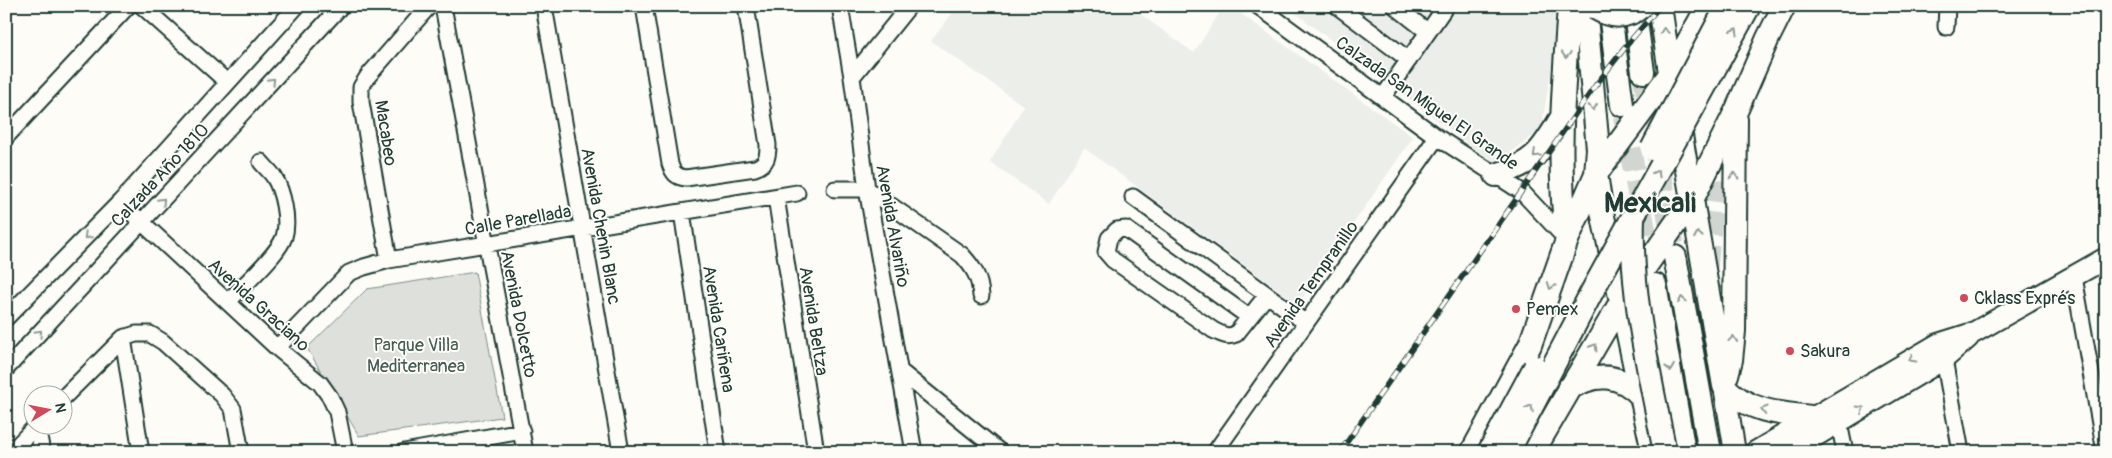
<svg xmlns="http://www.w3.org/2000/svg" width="2112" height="458" font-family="Pangolin,sans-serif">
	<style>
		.built { fill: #eceee9 }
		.green { fill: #dde0db; stroke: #7e8e88 }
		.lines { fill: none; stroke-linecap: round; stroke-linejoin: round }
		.highway-tunnel { stroke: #d1d6d0; stroke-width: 22; stroke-dasharray: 22 11; stroke-linecap: butt }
		.minor-casing { stroke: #1f3d34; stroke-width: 19 }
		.major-casing { stroke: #1f3d34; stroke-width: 24 }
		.highway-casing { stroke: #1f3d34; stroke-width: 26 }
		.minor { stroke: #fdfcf7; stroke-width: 15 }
		.major { stroke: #fdfcf7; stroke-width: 20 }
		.highway { stroke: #fdfcf7; stroke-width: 22 }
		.rail-casing { stroke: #1f3d34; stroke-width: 5.5 }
		.rail { stroke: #fdfcf7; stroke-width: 4; stroke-dasharray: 11; stroke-linecap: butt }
		.highway-bridge-casing { stroke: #1f3d34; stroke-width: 26; stroke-linecap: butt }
		.highway-bridge { stroke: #fdfcf7; stroke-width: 22 }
		.oneway { stroke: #8e9c96 }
		.poi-dot { fill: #d1495b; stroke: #fdfcf7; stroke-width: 2 }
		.labels { text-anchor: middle; stroke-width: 4; stroke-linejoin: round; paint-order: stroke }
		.street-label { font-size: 18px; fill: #1f3d34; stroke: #fdfcf7 }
		.poi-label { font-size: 18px; fill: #1f3d34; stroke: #fdfcf7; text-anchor: start }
		.park-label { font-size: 18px; fill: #455e55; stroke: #fdfcf7 }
		.town-label { font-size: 28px; font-weight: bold; fill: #1f3d34; stroke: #fdfcf7 }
	</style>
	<rect width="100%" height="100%" fill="#fdfcf7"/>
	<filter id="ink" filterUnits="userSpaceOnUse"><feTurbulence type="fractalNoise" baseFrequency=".02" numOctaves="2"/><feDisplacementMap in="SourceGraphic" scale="10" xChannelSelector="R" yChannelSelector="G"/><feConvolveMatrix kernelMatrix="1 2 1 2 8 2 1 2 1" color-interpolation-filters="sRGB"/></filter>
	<g filter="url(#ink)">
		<!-- built -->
		<path class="built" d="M958,6H1129L1194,53L1224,6H1230L1413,137L1298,304L1084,148L1049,204L990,162L1024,106L931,41Z
			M1286,6H1559L1557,35L1541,130L1495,164Z"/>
		<!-- green -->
		<path class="green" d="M475,272L502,417L359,436L307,348L367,289Z"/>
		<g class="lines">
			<!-- highway-tunnel -->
			<path class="highway-tunnel" d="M1643,72L1673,244
				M1624,116L1653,274
				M1701,333C1707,272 1710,201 1724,141"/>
			<defs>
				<path id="minor" d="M142,6L227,82
					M443,6L525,452
					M544,6L621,452
					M644,6L670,164C673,173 676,177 686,178L755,168C767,164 768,156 768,145L746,6
					M840,6L852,77L867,189L914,452
					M1258,6L1437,137L1522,192L1567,240
					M1337,6L1409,60
					M1395,6L1428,32
					M1946,27L1947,6
					M852,77L909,6
					M1383,97L1446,6
					M6,137L128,6
					M835,189H867L962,255C974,268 980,278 981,296
					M776,197L816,452
					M1133,197L1306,323
					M120,202L277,348L320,383L330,397L337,412L345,452
					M682,212L718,452
					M389,260L361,102V87L368,76L429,6
					M2074,277L2105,452
					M228,302C241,287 278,255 284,237C289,221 283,191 274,177C270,171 265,167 261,162
					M1249,317L1126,229L1117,230L1109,238L1106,252L1113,260L1213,330C1221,334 1227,338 1236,334L1267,295
					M6,318L120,202L297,6
					M123,338L141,452
					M277,348L349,273L364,267L389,260L797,193
					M1940,350L1944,359L1961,452
					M6,369L341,6
					M901,372L1000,452
					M62,399L123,338L136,334H150L163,342L222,395L233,409L241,452
					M1837,413L1845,452
					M37,426L42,452
					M11,452L36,426
					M404,452L522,431
					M1215,452L1437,137"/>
				<path id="major" d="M1724,386L1735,452
					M1755,452L1938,344L1973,333L2106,258
					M1789,452L1944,359L1968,338"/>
				<path id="highway" d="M1585,6L1598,149L1596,174L1601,207L1653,452
					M1609,6L1622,105
					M1634,6L1643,72
					M1660,6L1671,79
					M1678,118L1724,386C1746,411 1780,414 1812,417
					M1496,175C1533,164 1541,152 1560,120
					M1567,240C1556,161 1564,85 1569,6
					M1675,257L1710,452
					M1655,285L1684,452
					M1727,375L1731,360L1734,331L1736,120
					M1568,389C1596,372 1620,373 1642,397
					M1472,452L1530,345L1567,240L1596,174L1670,74L1708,6
					M1533,452L1622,300L1692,200L1737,109L1768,38L1784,6"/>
			</defs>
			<!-- minor casing -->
			<use href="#minor" class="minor-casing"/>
			<!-- major casing -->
			<use href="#major" class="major-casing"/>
			<!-- highway casing -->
			<use href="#highway" class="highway-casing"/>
			<!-- minor -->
			<use href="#minor" class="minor"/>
			<!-- major -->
			<use href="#major" class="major"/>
			<!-- highway -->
			<use href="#highway" class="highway"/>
			<defs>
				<path id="rail" d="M1340,452L1595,86L1631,40L1660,6"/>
			</defs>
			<!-- rail casing -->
			<use href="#rail" class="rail-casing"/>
			<!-- rail -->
			<use href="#rail" class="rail"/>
			<defs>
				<path id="highway-bridge" d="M1595,8C1611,18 1627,19 1642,6
					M1652,149L1727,6
					M1633,218C1630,295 1650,376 1665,452
					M1489,452L1535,367
					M1508,452L1595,286L1749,6"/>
			</defs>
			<!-- highway-bridge casing -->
			<use href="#highway-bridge" class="highway-bridge-casing"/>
			<!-- highway-bridge -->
			<use href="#highway-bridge" class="highway-bridge"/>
		</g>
		<!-- one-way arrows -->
		<defs><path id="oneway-chevron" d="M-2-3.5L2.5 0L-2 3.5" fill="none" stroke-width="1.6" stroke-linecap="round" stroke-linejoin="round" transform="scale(1.25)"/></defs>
		<g class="oneway">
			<use href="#oneway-chevron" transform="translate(1664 31) rotate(-98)"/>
			<use href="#oneway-chevron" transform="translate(1735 31) rotate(-61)"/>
			<use href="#oneway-chevron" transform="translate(1566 55) rotate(94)"/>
			<use href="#oneway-chevron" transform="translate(272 81) rotate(-47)"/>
			<use href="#oneway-chevron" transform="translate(1593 107) rotate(84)"/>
			<use href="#oneway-chevron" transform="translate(1536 154) rotate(137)"/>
			<use href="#oneway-chevron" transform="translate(1657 173) rotate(-61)"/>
			<use href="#oneway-chevron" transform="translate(1734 176) rotate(-89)"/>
			<use href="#oneway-chevron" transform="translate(162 201) rotate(-47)"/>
			<use href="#oneway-chevron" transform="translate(1698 235) rotate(-100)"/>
			<use href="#oneway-chevron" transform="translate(87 236) rotate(135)"/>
			<use href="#oneway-chevron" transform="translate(1551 286) rotate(110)"/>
			<use href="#oneway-chevron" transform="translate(1682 300) rotate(-100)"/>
			<use href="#oneway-chevron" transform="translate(39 333) rotate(-47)"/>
			<use href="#oneway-chevron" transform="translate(1733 339) rotate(-85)"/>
			<use href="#oneway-chevron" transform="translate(1594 347) rotate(-58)"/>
			<use href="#oneway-chevron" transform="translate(1912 359) rotate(150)"/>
			<use href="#oneway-chevron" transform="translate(1670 368) rotate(80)"/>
			<use href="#oneway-chevron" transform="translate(1530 408) rotate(-63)"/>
			<use href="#oneway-chevron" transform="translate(1861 409) rotate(-31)"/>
			<use href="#oneway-chevron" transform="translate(1764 410) rotate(-164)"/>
		</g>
	</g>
	<!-- markers -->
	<g class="poi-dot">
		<circle cx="1964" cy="298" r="5"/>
		<circle cx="1516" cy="309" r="5"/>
		<circle cx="1790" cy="351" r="5"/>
	</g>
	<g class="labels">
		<!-- street labels -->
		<g class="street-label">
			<text transform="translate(1427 103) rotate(35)" y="6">Calzada San Miguel El Grande</text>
			<text transform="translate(386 133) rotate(81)" y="6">Macabeo</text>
			<text transform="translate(160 175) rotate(-47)" y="6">Calzada Año 1810</text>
			<text transform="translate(518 220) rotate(-10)" y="6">Calle Parellada</text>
			<text transform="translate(601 226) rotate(80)" y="6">Avenida Chenin Blanc</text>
			<text transform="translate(893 226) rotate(80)" y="6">Avenida Alvariño</text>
			<text transform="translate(1311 284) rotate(-55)" y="6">Avenida Tempranillo</text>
			<text transform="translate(259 305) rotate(42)" y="6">Avenida Graciano</text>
			<text transform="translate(519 314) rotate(79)" y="6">Avenida Dolcetto</text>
			<text transform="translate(814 321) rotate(81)" y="6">Avenida Beltza</text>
			<text transform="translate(719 329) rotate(81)" y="6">Avenida Cariñena</text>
		</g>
		<!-- poi labels -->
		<g class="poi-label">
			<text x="1974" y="304">Cklass Exprés</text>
			<text x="1526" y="315">Pemex</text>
			<text x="1800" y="357">Sakura</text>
		</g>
		<!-- park labels -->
		<g class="park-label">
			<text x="416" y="351">Parque Villa<tspan x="416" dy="21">Mediterranea</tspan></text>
		</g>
		<!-- town labels -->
		<g class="town-label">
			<text x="1650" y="212">Mexicali</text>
		</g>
	</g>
	<!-- margin -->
	<rect width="2112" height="458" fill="none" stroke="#fdfcf7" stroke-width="25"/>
	<rect x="12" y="12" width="2087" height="433" fill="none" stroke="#1f3d34" stroke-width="2" filter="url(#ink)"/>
	<!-- north arrow -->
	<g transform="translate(48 410) rotate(80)"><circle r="24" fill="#fdfcf7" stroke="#a4b0a9"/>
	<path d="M0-4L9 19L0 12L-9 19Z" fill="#d1495b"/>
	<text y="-8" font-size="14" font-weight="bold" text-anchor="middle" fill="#1f3d34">N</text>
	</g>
</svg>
